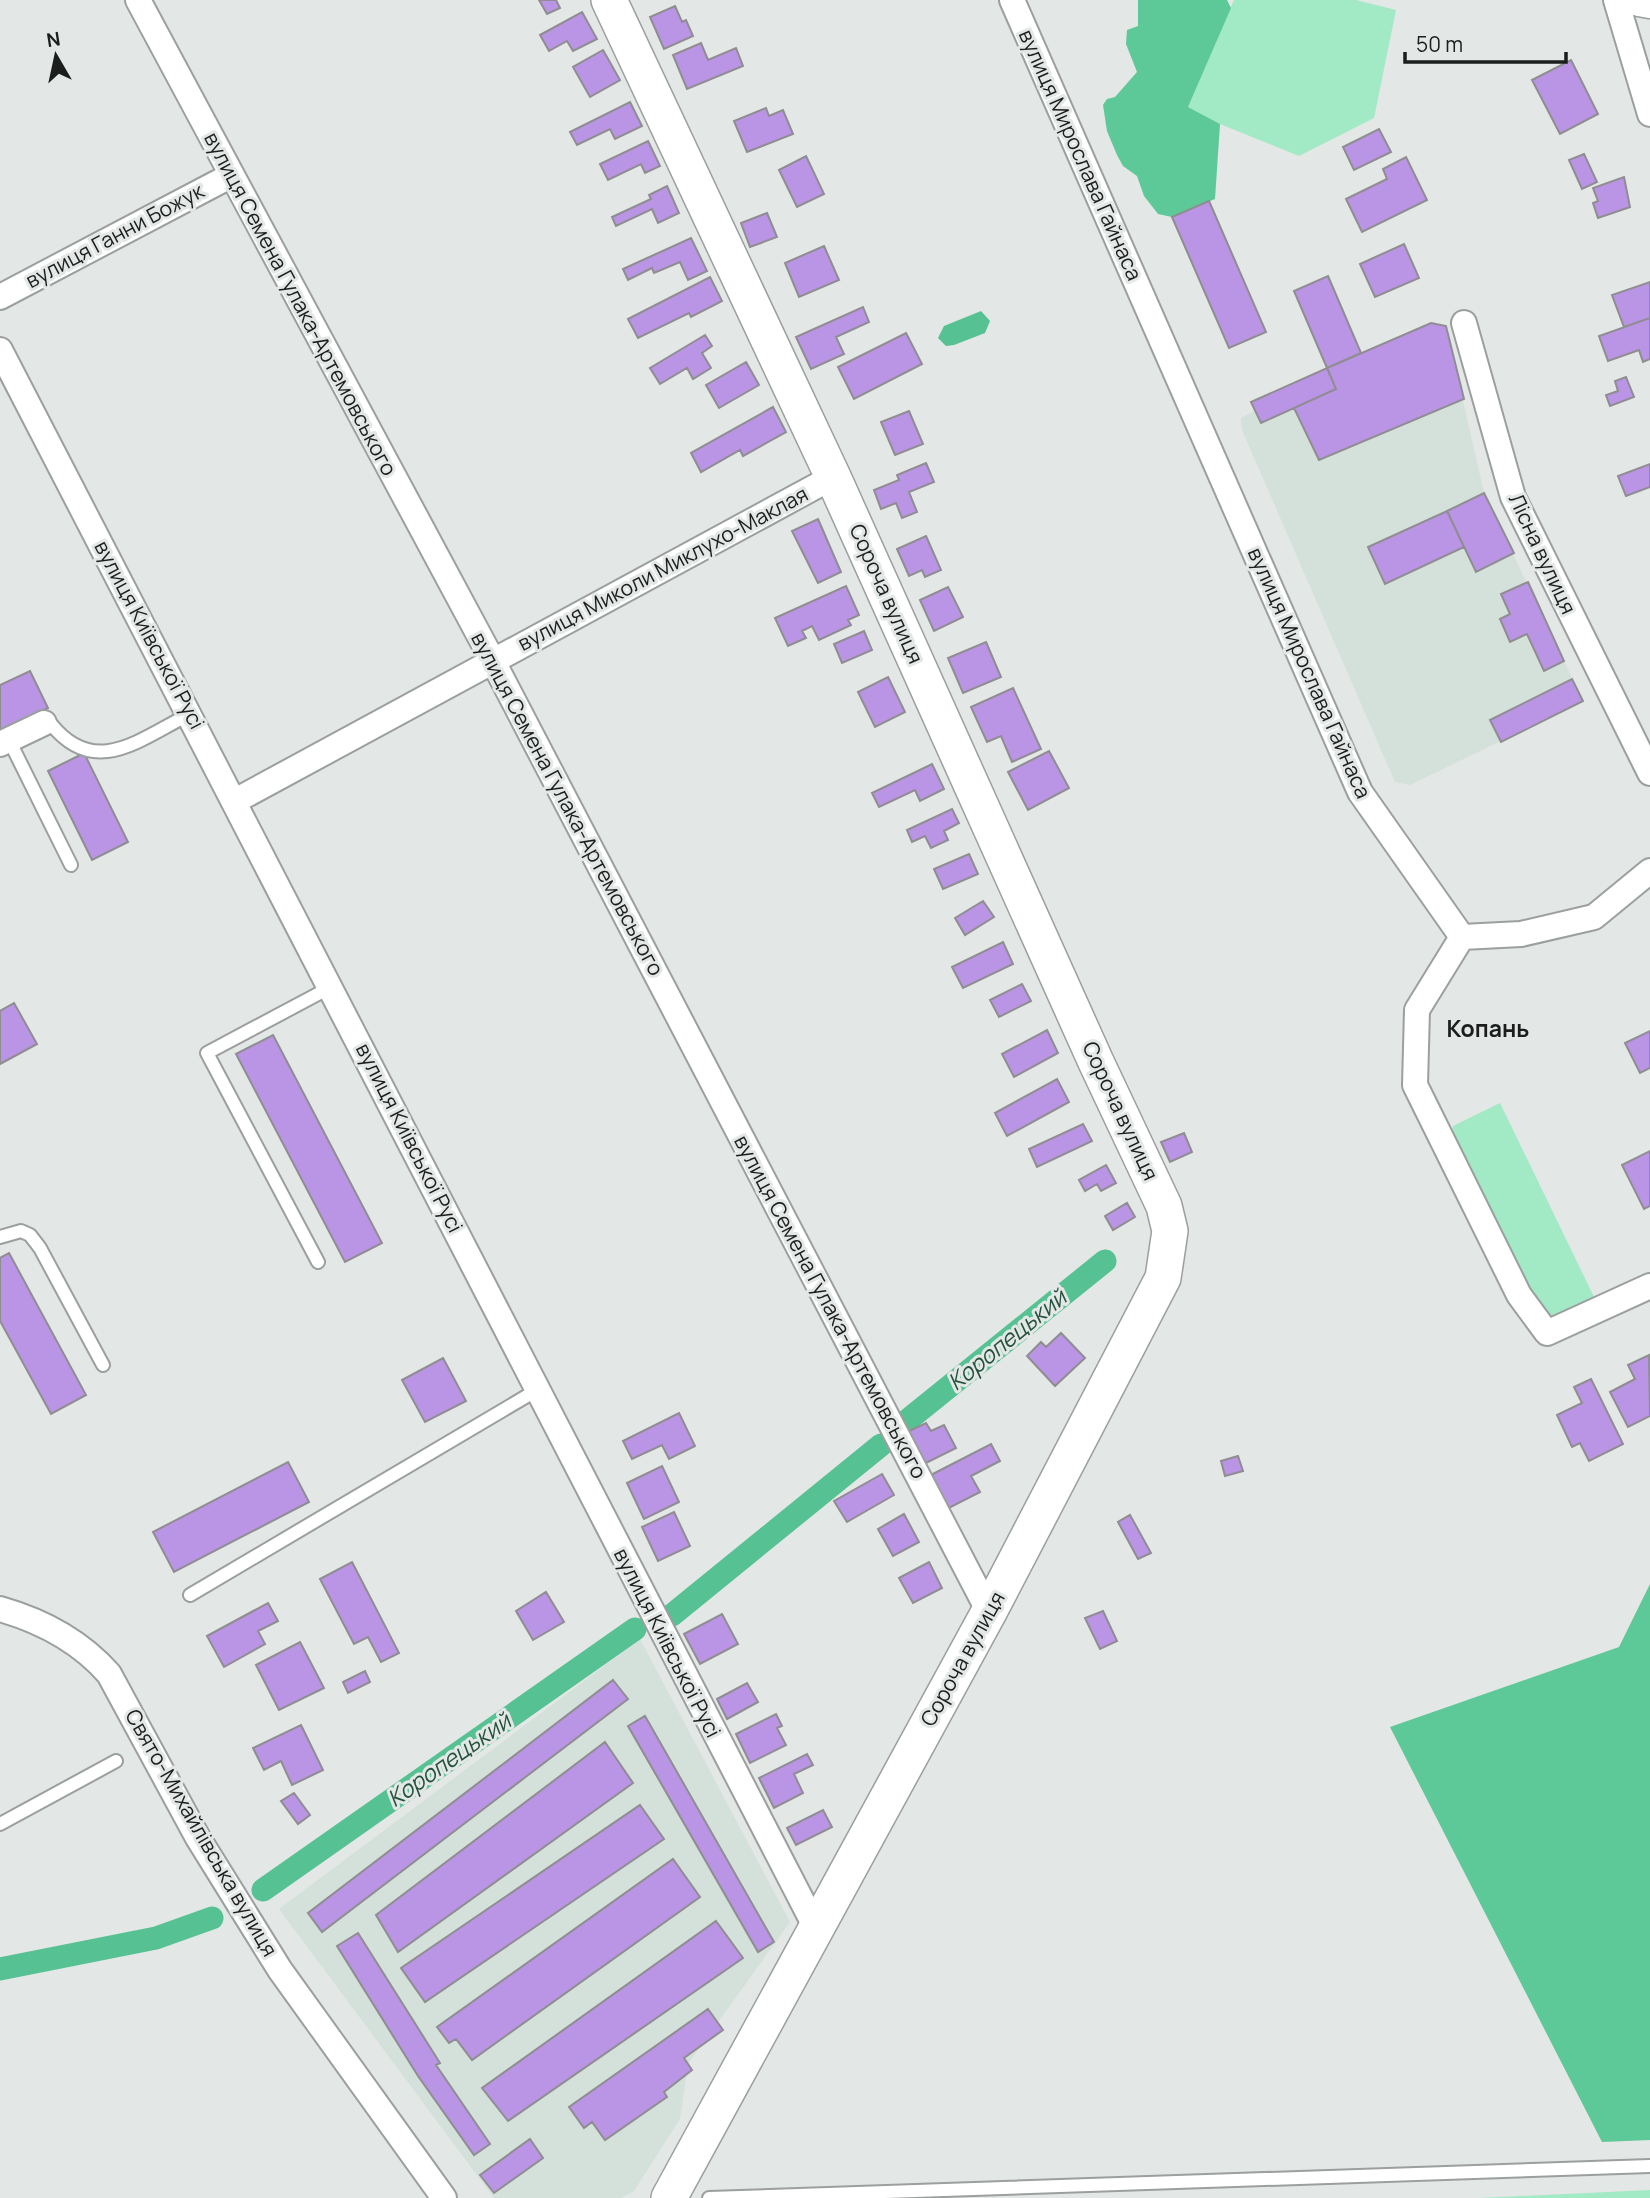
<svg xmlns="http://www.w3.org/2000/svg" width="1650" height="2198" font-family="Manrope,sans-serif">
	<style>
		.built { fill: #d4e1da }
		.green { fill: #a2e9c5 }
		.forest { fill: #5dc898 }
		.water { fill: #56c192 }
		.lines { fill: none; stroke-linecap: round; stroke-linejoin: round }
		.canal { stroke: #56c192; stroke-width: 23 }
		.building { fill: #ba94e5; stroke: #8f8d91; stroke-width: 2 }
		.service-casing { stroke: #9b9f9d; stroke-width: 16 }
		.minor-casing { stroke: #9b9f9d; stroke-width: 28 }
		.tertiary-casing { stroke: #9b9f9d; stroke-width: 35 }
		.secondary-casing { stroke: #9b9f9d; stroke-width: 38 }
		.service { stroke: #fff; stroke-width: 12 }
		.minor { stroke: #fff; stroke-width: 24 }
		.tertiary { stroke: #fff; stroke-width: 32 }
		.secondary { stroke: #fff; stroke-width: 35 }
		.labels { text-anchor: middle; stroke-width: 6; stroke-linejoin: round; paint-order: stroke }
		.street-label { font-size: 21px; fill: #1c1e1d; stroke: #e3e7e5 }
		.neighbourhood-label { font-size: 23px; font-weight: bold; fill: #1c1e1d; stroke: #e3e7e5 }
		.water-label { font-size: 23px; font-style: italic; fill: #25523d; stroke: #e3e7e5 }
	</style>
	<rect width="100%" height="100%" fill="#e3e7e5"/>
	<!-- built -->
	<path class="built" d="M1328,276L1361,353L1431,323L1446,326L1484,493L1583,701L1410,785L1395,782L1242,430L1241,418L1255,410L1251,402L1327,368L1294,291Z
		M640,1639L790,1922L688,2064L680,2119L634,2191L621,2198H494L279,1909Z"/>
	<!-- green -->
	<path class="green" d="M1234,0H1356L1396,10L1374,118L1299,156L1220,124L1188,107Z
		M1500,1103L1595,1299L1552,1319L1525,1285L1452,1138L1453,1126Z
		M1650,2190V2198H1479Z"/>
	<!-- forest -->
	<path class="forest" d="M1138,0H1227L1231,8L1188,107L1220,124L1215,199L1172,217L1158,214L1144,196L1137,176L1123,166L1117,155L1107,131L1103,105L1107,99L1115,97L1137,72L1126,44L1127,30L1138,26Z
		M1650,1584V2140L1602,2142L1390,1727L1619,1647Z"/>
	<!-- water -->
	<path class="water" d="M981,311L990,321L985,333L954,345L946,346L938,338L944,326Z"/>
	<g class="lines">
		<!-- canal -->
		<path class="canal" d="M909,1419L1105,1261
			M672,1615L881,1445
			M263,1890L635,1629
			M0,1969L156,1938L212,1918"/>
	</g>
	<!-- building -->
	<path class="building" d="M539,0H556L560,8L547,14Z
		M675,6L682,22L686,20L693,36L664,49L650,17Z
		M582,12L597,39L573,51L567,41L549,51L540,35Z
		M701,43L708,60L736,48L743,66L687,89L673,55Z
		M603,50L620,80L590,97L573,67Z
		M1571,60L1598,114L1560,134L1532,80Z
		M630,102L642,126L615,139L610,129L577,145L570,132Z
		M766,108L769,116L783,110L793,134L747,152L734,121Z
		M1379,129L1391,152L1354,170L1343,147Z
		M648,141L660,166L645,173L641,164L608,180L600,164Z
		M1584,154L1597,182L1582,189L1569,160Z
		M806,156L824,194L797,207L779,170Z
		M1406,157L1427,200L1362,232L1346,199L1387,179L1383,169Z
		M1624,177L1630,207L1598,218L1593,203L1598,201L1593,188Z
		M667,186L679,213L658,223L652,209L616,226L612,217L651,199L649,195Z
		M1209,201L1266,332L1229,348L1172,217Z
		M767,213L777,237L750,247L741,223Z
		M691,238L707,271L688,280L680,262L654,273L652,268L628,280L623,269Z
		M1404,244L1419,278L1375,297L1360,264Z
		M824,246L839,280L799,297L785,263Z
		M1328,276L1361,353L1327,368L1294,291Z
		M710,277L722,301L691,317L689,313L638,338L628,319Z
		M1650,282V318L1624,327L1612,295Z
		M863,307L869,322L836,337L844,354L811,369L796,337Z
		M1650,318V359L1643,362L1639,350L1608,361L1599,336Z
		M1431,323L1446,326L1464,399L1319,460L1294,408L1336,389L1327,368Z
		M906,333L922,364L854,399L838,367Z
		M705,335L712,346L702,353L711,368L693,379L687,368L660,384L650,368Z
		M746,362L759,385L719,408L706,385Z
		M1327,368L1336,389L1261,423L1251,402Z
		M1626,377L1634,397L1610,406L1606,395L1618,391L1615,381Z
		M773,407L786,432L743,456L740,450L701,472L691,453Z
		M909,411L923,444L895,455L881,422Z
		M926,463L934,482L909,492L917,512L902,518L896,503L881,509L874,490L899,480L897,475Z
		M1650,464V487L1626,496L1618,476Z
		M1484,493L1514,553L1476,572L1447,511Z
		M1447,511L1464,547L1385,584L1368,547Z
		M818,519L841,572L818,583L792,531Z
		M926,536L941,570L925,577L922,570L909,576L897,549Z
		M1528,582L1564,661L1544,671L1527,634L1510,642L1500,619L1510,614L1501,594Z
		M846,586L859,615L848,620L851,625L819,640L812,626L802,631L806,638L788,646L775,618Z
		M948,587L963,617L934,631L920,600Z
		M864,631L872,650L842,663L834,644Z
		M986,642L1001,677L963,693L948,658Z
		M30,671L48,708L0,731V685Z
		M888,677L905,712L875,727L858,692Z
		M1572,679L1583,701L1501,742L1490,720Z
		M1013,688L1041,749L1012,762L1001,736L987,742L971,707Z
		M1049,751L1069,788L1028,810L1008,772Z
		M84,753L128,842L92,860L48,771Z
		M932,764L944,789L920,801L915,790L879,807L872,793Z
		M952,809L959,823L944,831L948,840L931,848L925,836L912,842L907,830Z
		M969,854L978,874L943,889L934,869Z
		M983,901L994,917L965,935L955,918Z
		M1003,942L1013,964L963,988L952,967Z
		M1022,984L1031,1001L999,1017L990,1000Z
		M14,1003L37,1044L0,1064V1011Z
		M1047,1030L1058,1053L1014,1077L1002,1054Z
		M1650,1031V1068L1640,1073L1625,1043Z
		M273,1035L382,1243L345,1262L236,1054Z
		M1057,1079L1069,1102L1007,1136L995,1113Z
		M1083,1124L1092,1141L1037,1167L1029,1149Z
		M1184,1133L1192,1152L1170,1162L1161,1142Z
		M1650,1151V1206L1644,1209L1622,1165Z
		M1106,1165L1116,1183L1101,1191L1097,1184L1085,1191L1079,1180Z
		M1127,1203L1135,1217L1113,1230L1105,1216Z
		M9,1253L86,1395L51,1414L0,1321V1258Z
		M1061,1333L1085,1358L1055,1386L1027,1356L1041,1342L1046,1347Z
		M1649,1355L1650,1416L1628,1427L1610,1392L1635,1379L1628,1365Z
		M443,1358L466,1401L425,1422L402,1380Z
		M1591,1379L1623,1444L1589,1461L1580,1443L1572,1447L1557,1415L1582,1403L1574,1387Z
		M679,1413L695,1446L669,1459L662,1445L632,1459L623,1441Z
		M926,1423L931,1431L944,1425L956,1448L922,1465L905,1433Z
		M991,1444L1000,1461L971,1476L980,1492L943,1511L925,1478Z
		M1238,1456L1243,1471L1225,1476L1221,1461Z
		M288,1462L309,1502L174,1572L153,1532Z
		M662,1466L679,1502L644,1519L627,1483Z
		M882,1474L894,1495L847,1522L834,1501Z
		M674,1512L690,1546L658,1561L642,1527Z
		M904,1514L919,1542L893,1556L878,1529Z
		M1130,1515L1151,1553L1138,1559L1118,1522Z
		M352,1562L399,1653L381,1662L368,1637L354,1644L320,1579Z
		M929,1562L942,1588L913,1603L899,1578Z
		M546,1592L564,1622L533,1640L516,1611Z
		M268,1603L278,1621L258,1631L265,1644L224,1667L207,1636Z
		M1103,1611L1117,1641L1100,1649L1085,1618Z
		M722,1614L738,1644L700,1664L684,1634Z
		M300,1642L324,1688L279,1710L256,1665Z
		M365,1671L370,1682L348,1693L343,1682Z
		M613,1680L628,1699L322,1932L308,1913Z
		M747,1683L758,1702L727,1719L717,1699Z
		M776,1714L782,1726L777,1728L786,1745L750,1763L736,1734Z
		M645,1716L774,1942L758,1952L628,1726Z
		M301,1725L323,1770L292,1785L281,1761L264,1770L253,1748Z
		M605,1742L633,1783L398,1952L376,1915Z
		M807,1754L813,1765L794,1774L803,1793L774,1808L759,1778Z
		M294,1793L310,1815L298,1824L281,1801Z
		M640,1805L664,1839L425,2002L401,1968Z
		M823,1810L832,1827L796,1845L787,1828Z
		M673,1859L700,1897L472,2060L456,2039L449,2043L437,2027Z
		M716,1921L743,1958L508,2121L482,2088Z
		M358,1933L440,2063L436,2065L490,2144L474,2155L418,2076L337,1946Z
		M708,2009L723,2030L684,2058L692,2070L664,2092L667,2097L605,2140L592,2122L584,2128L569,2107Z
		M530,2139L543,2158L494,2193L480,2175Z"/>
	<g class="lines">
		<defs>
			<path id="service" d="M44,723L51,724C95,779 140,739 190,714
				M9,740L71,865
				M0,1237L21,1231L30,1235L40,1248L103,1365
				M318,1262L207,1053L331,987
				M190,1595L537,1390
				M0,1824L116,1761
				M709,2198L1650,2166"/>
			<path id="minor" d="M138,0L487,650L989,1612
				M1012,0L1360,792L1462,937L1417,1010L1415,1085L1519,1295L1547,1333L1650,1286
				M1616,0L1650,114
				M0,297L230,176
				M1464,323L1513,497L1650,773
				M0,350L816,1928
				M0,744L44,723
				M235,801L833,477
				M1462,937L1521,934L1594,917L1650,871
				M0,1609C42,1621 80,1641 109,1674L198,1838L280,1970L444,2198"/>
			<path id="tertiary" d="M1639,0L1650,2"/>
			<path id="secondary" d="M609,0L833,477L1096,1062L1164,1206L1170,1231L1163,1278L989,1612L669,2198"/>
		</defs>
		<!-- service casing -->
		<use href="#service" class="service-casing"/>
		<!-- minor casing -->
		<use href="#minor" class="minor-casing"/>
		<!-- tertiary casing -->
		<use href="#tertiary" class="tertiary-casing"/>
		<!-- secondary casing -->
		<use href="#secondary" class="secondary-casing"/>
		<!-- service -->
		<use href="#service" class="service"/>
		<!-- minor -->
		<use href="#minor" class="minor"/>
		<!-- tertiary -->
		<use href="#tertiary" class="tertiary"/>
		<!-- secondary -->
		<use href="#secondary" class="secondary"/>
	</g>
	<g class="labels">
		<!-- street labels -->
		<g class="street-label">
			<text transform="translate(1080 155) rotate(66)" y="7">вулиця Мирослава Гайнаса</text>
			<text transform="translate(115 236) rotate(-28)" y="7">вулиця Ганни Божук</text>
			<text transform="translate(300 304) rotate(62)" y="7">вулиця Семена Гулака-Артемовського</text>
			<text transform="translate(1542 554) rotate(65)" y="7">Лісна вулиця</text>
			<text transform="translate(663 569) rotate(-28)" y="7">вулиця Миколи Миклухо-Маклая</text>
			<text transform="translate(886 594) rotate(66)" y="7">Сороча вулиця</text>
			<text transform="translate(149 635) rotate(62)" y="7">вулиця Київської Русі</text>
			<text transform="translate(1309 673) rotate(66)" y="7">вулиця Мирослава Гайнаса</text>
			<text transform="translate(567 804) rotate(62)" y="7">вулиця Семена Гулака-Артемовського</text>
			<text transform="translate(1120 1111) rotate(65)" y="7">Сороча вулиця</text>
			<text transform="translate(409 1138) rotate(63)" y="7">вулиця Київської Русі</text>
			<text transform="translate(830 1307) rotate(62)" y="7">вулиця Семена Гулака-Артемовського</text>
			<text transform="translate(667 1643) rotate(63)" y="7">вулиця Київської Русі</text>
			<text transform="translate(963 1659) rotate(-61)" y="7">Сороча вулиця</text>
			<text transform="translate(201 1833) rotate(60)" y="7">Свято-Михайлівська вулиця</text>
		</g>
		<!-- neighbourhood labels -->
		<g class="neighbourhood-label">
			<text x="1488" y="1037">Копань</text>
		</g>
		<!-- water labels -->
		<g class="water-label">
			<text transform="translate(1007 1340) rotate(-39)" y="8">Коропецький</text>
			<text transform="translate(449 1760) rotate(-35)" y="8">Коропецький</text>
		</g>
	</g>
	<!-- north arrow -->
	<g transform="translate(56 56) rotate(351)" stroke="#e3e7e5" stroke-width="5" paint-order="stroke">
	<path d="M0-5L12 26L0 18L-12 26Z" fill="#1c1e1d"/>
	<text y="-10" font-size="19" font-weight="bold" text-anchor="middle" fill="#1c1e1d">N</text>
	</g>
	<!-- scale -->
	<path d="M1405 52v10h161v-10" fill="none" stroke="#1c1e1d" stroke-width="3.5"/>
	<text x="1416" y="52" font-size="21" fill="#1c1e1d" stroke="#e3e7e5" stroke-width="5" paint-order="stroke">50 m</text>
</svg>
